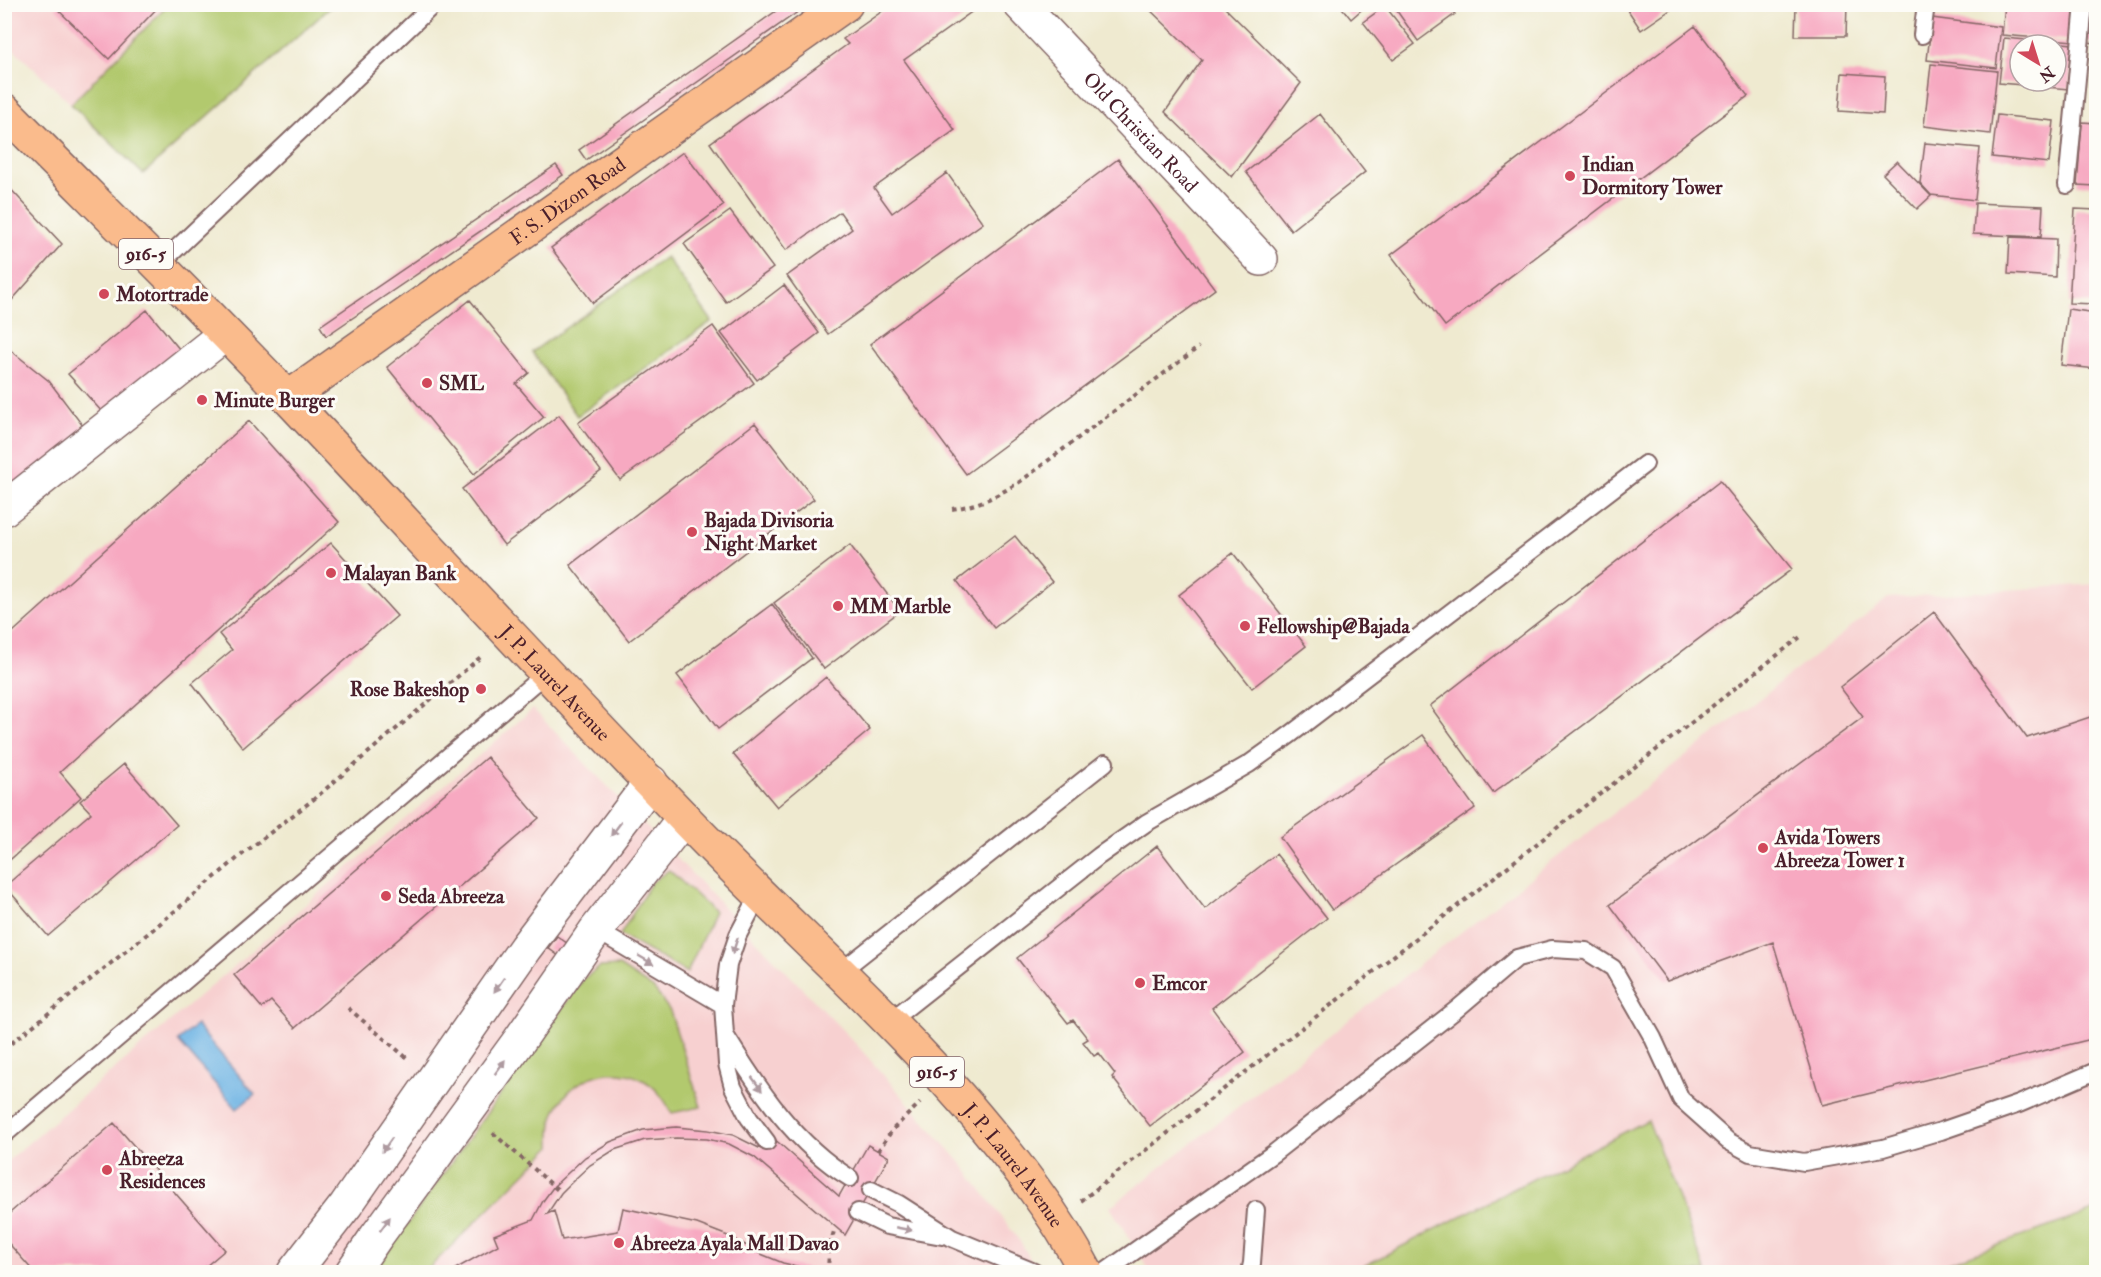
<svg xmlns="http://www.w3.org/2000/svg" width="2101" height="1277" font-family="'IM FELL Double Pica',serif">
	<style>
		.built { fill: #f7d0d0 }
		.green { fill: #b2c96e; stroke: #7e744c; stroke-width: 1.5 }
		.water { fill: #6cb2e3; stroke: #5b6887; stroke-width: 1.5 }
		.building { fill: #f7a9c1; fill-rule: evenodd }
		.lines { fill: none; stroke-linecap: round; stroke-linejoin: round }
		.lane-casing { stroke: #846665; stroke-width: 20 }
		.street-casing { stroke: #846665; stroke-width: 36 }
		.primary-casing { stroke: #846665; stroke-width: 36 }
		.path { stroke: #846665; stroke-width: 4; stroke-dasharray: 4.5 4.5; stroke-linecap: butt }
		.lane { stroke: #fff; stroke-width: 16 }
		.street { stroke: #fff; stroke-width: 33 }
		.primary { stroke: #fabb8c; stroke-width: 33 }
		.oneway { fill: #ae9aa0 }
		.poi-dot { fill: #d1495b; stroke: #fdfcf7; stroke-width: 2 }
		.labels { text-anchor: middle; stroke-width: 6; stroke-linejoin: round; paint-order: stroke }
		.shield { fill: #fdfcf7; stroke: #806168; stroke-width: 1.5 }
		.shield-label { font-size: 18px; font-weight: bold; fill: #4a1f2b }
		.street-label { font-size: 20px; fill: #4a1f2b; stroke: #fdfcf7 }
		.poi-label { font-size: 20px; font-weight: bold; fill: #4a1f2b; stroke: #fdfcf7; text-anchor: start }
	</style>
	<rect width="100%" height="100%" fill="#fdfcf7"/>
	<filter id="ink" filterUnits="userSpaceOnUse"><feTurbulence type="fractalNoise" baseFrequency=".0167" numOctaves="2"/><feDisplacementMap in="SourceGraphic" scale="12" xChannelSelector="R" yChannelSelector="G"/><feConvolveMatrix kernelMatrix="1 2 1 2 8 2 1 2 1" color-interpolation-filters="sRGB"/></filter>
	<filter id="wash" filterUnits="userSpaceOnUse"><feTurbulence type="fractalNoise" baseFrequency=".008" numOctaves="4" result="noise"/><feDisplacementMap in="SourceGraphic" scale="24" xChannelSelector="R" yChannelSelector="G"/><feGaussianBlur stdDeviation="1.35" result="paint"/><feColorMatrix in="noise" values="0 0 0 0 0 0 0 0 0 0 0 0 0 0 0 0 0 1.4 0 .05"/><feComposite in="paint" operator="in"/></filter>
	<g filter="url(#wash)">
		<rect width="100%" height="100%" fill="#efead0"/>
		<!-- built -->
		<path class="built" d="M4,5H168L71,104L5,41Z
			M2096,584V1210L1922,1272H1706L1648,1120L1352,1272H1150L1110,1207L1888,598Z
			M533,709L856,1044L963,1165L1021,1243L1038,1272H5L4,1164Z"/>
		<!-- green -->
		<path class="green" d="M168,5H333L143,174L71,104Z
			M666,257L712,321L577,416L532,352Z
			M669,870L714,912L687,973L620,935L651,883Z
			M619,966L654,989L670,1011L701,1107L672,1113C664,1099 656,1086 641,1079C608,1062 566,1081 554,1115C550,1126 551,1137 551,1147L425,1272H373L583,979L600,967Z
			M1648,1120L1706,1272H1352Z
			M2096,1210V1272H1922Z"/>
		<!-- water -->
		<path class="water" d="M196,1025L255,1094L237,1109L178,1041Z"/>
		<g id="blocks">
			<!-- building -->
			<path class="building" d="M59,4H161L109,59L56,8Z
				M786,4H809L586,160L579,150Z
				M1339,4H1368L1351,19Z
				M1392,4H1448L1455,14L1418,41Z
				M1624,4H1679L1641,30Z
				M1796,4H1847L1846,36H1795Z
				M2005,4H2077L2074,41L2002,35Z
				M2091,4H2096V43L2086,42Z
				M891,5H975L977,8L904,60L955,130L874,188L892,213L947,173L983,223L828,334L787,276L852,229L840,212L786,250L710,143L848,44L843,39Z
				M1145,5H1222L1301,83L1232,177L1165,112L1202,60Z
				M1385,6L1415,44L1393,60L1363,22Z
				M1932,18L2001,27L1996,68L1927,60Z
				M1695,26L1748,96L1445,326L1391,255Z
				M2004,38L2073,44L2069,89L1999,83ZM2020,45H2056V81H2020Z
				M1931,64L1997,71L1990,134L1924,126Z
				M1842,73L1885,76L1883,114L1839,111Z
				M1320,114L1365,172L1291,230L1246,172Z
				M1997,115L2054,121L2049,163L1992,157Z
				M2082,122L2096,123V186L2077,185Z
				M1925,143L1980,148L1975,200L1931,195L1920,183Z
				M683,152L724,205L593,303L551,248Z
				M1118,159L1215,289L966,474L870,344Z
				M1897,161L1931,196L1917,209L1883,174Z
				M556,165L563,175L326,336L320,326Z
				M4,182L62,244L4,309Z
				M1975,203L2043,206L2041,237L1973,234Z
				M2075,209L2096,210V304L2069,303Z
				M730,211L773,268L726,302L684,244Z
				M2010,237L2056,239L2055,277L2008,274Z
				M784,285L819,333L757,380L721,333Z
				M470,300L529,373L516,384L544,417L474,474L387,367Z
				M2068,309L2096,313V369L2061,365Z
				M147,310L180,350L103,413L68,374Z
				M713,326L754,383L620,480L578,423Z
				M4,345L49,381L89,434L4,497Z
				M559,415L601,471L504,545L462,489Z
				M249,421L339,522L60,772L81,797L4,865V640Z
				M755,423L814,499L629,641L570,565Z
				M1720,481L1792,569L1493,793L1430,706Z
				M1015,536L1052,582L994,628L957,581Z
				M331,543L397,616L243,748L192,683L232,650L219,634Z
				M850,545L900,611L824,669L774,603Z
				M1233,553L1306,646L1252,688L1179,595Z
				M772,604L812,658L718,729L677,675Z
				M1934,612L2027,738L2096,715V1038L1822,1105L1773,942L1667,981L1610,905L1863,717L1840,687Z
				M826,677L870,730L777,807L733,754Z
				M1423,735L1475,808L1332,910L1280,837Z
				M487,757L539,818L295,1028L271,1001L262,1008L234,975Z
				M124,764L177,825L48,936L5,886L91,813L80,801Z
				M1157,846L1205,909L1276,854L1327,918L1212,1008L1245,1052L1150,1126L1112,1077L1115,1074L1099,1053L1094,1056L1083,1042L1088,1039L1073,1020L1068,1023L1017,958Z
				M557,936L568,944L559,956L548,948Z
				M114,1123L225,1250L199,1272H34L4,1238V1218Z
				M676,1127L708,1130L733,1135L761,1149L771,1136L839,1196L868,1145L889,1157L845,1235L754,1157L729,1144L707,1139L676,1138L645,1140L614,1150L590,1165L576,1178L561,1193L547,1214L554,1211L562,1240L618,1231L623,1208L697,1224L733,1238L761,1254L783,1263L822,1272H450L498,1245L494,1235L533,1220L543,1201L554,1186L585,1157L610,1142L643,1130Z"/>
		</g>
	</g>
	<g filter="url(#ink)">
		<use href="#blocks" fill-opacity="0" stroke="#846665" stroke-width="1.5"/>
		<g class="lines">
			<defs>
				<path id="lane" d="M1922,35L1926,4
					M2067,185L2084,4
					M158,266L434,4
					M760,893L738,935L728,965L723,1005L727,1064L733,1087L749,1118L767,1142
					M596,930L723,1005
					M840,972L1105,763
					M890,1021L1099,856L1146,823L1249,764L1291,734L1645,464
					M727,1038C760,1091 795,1144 850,1178
					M4,1135L546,673
					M871,1190L899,1204L952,1238L1034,1272
					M858,1212L887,1226L942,1236
					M1105,1272L1274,1153L1457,1009L1517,958L1552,949L1586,951L1613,968L1653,1038L1681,1099L1728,1141L1750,1153L1804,1162L1883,1148L1941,1131L2019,1104L2096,1071
					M1250,1272L1252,1263L1256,1210"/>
				<g id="street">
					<path id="s1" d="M1020,4L1261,259"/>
					<path d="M4,509L225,334"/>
					<path d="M294,1272L346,1205L525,948L651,782"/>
					<path d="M352,1272L376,1237L519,1041L596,930L684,818"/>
				</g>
				<g id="primary">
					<path id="s2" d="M4,110C100,207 197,302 290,400C422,540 552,681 685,819C778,916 878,1003 966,1104C1011,1157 1054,1210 1086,1272"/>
					<path id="s3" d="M288,398L846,4"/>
				</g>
			</defs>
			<!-- lane casing -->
			<use href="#lane" class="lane-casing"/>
			<!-- street casing -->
			<use href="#street" class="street-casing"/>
			<!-- primary casing -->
			<use href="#primary" class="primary-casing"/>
			<!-- path -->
			<path class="path" d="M952,509C980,505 997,496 1021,481L1199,347
				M348,1008L408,1059
				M4,1049L151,931L239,857L314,799L483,655
				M493,1133L558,1190
				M878,1151L893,1129L920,1103
				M1081,1201L1803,635
				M828,1272L829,1248L835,1228"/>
			<!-- lane -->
			<use href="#lane" class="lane"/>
			<!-- street -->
			<use href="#street" class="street"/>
			<!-- primary -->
			<use href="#primary" class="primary"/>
		</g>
		<!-- one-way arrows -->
		<defs><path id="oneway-solid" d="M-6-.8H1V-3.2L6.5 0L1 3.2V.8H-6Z" transform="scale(1.5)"/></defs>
		<g class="oneway">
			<use href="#oneway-solid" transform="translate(616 829) rotate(127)"/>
			<use href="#oneway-solid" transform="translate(735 946) rotate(108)"/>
			<use href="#oneway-solid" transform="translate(646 960) rotate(30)"/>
			<use href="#oneway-solid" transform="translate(499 985) rotate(125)"/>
			<use href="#oneway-solid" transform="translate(500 1067) rotate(-54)"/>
			<use href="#oneway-solid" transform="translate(757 1084) rotate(54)"/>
			<use href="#oneway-solid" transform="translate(387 1145) rotate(125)"/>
			<use href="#oneway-solid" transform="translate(385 1224) rotate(-54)"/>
			<use href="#oneway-solid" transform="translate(904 1229) rotate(11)"/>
		</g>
	</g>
	<!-- markers -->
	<g class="poi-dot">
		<circle cx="1570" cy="176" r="6"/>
		<circle cx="104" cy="294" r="6"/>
		<circle cx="427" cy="383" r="6"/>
		<circle cx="202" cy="400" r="6"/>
		<circle cx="692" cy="532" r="6"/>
		<circle cx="331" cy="573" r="6"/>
		<circle cx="838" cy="606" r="6"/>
		<circle cx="1245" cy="626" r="6"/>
		<circle cx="481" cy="689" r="6"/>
		<circle cx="1763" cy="848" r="6"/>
		<circle cx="386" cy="896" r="6"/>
		<circle cx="1140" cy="983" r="6"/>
		<circle cx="107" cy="1170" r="6"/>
		<circle cx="619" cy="1243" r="6"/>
	</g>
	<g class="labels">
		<!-- shield labels -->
		<g class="shield">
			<rect x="119" y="239" width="54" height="30" rx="4.5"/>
			<rect x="910" y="1057" width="54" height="30" rx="4.5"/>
		</g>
		<g class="shield-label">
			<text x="146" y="260">916-5</text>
			<text x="937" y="1078">916-5</text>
		</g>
		<!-- street labels -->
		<g class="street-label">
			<text dy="7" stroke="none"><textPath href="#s1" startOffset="176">Old Christian Road</textPath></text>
			<text dy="7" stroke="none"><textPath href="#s3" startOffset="342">F. S. Dizon Road</textPath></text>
			<text dy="7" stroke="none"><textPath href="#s2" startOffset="795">J. P. Laurel Avenue</textPath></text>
			<text dy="7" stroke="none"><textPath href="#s2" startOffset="1461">J. P. Laurel Avenue</textPath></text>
		</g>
		<!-- poi labels -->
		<g class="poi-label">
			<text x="1582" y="171">Indian<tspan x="1582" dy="23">Dormitory Tower</tspan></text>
			<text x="116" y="301">Motortrade</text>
			<text x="439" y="390">SML</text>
			<text x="214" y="407">Minute Burger</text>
			<text x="704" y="527">Bajada Divisoria<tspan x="704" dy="23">Night Market</tspan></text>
			<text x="343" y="580">Malayan Bank</text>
			<text x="850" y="613">MM Marble</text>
			<text x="1257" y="633">Fellowship@Bajada</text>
			<text x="469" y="696" text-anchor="end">Rose Bakeshop</text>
			<text x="1775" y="844">Avida Towers<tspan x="1775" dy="23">Abreeza Tower 1</tspan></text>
			<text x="398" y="903">Seda Abreeza</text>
			<text x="1152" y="990">Emcor</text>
			<text x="119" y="1165">Abreeza<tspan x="119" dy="23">Residences</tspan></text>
			<text x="631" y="1250">Abreeza Ayala Mall Davao</text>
		</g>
	</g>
	<!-- margin -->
	<rect width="2101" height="1277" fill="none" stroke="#fdfcf7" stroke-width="24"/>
	<!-- north arrow -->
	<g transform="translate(2038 63) rotate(142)"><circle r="28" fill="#fdfcf7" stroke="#b5a4a5" stroke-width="1.5"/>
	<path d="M0-4.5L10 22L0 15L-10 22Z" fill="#d1495b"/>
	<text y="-9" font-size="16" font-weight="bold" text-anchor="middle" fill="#4a1f2b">N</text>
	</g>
</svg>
